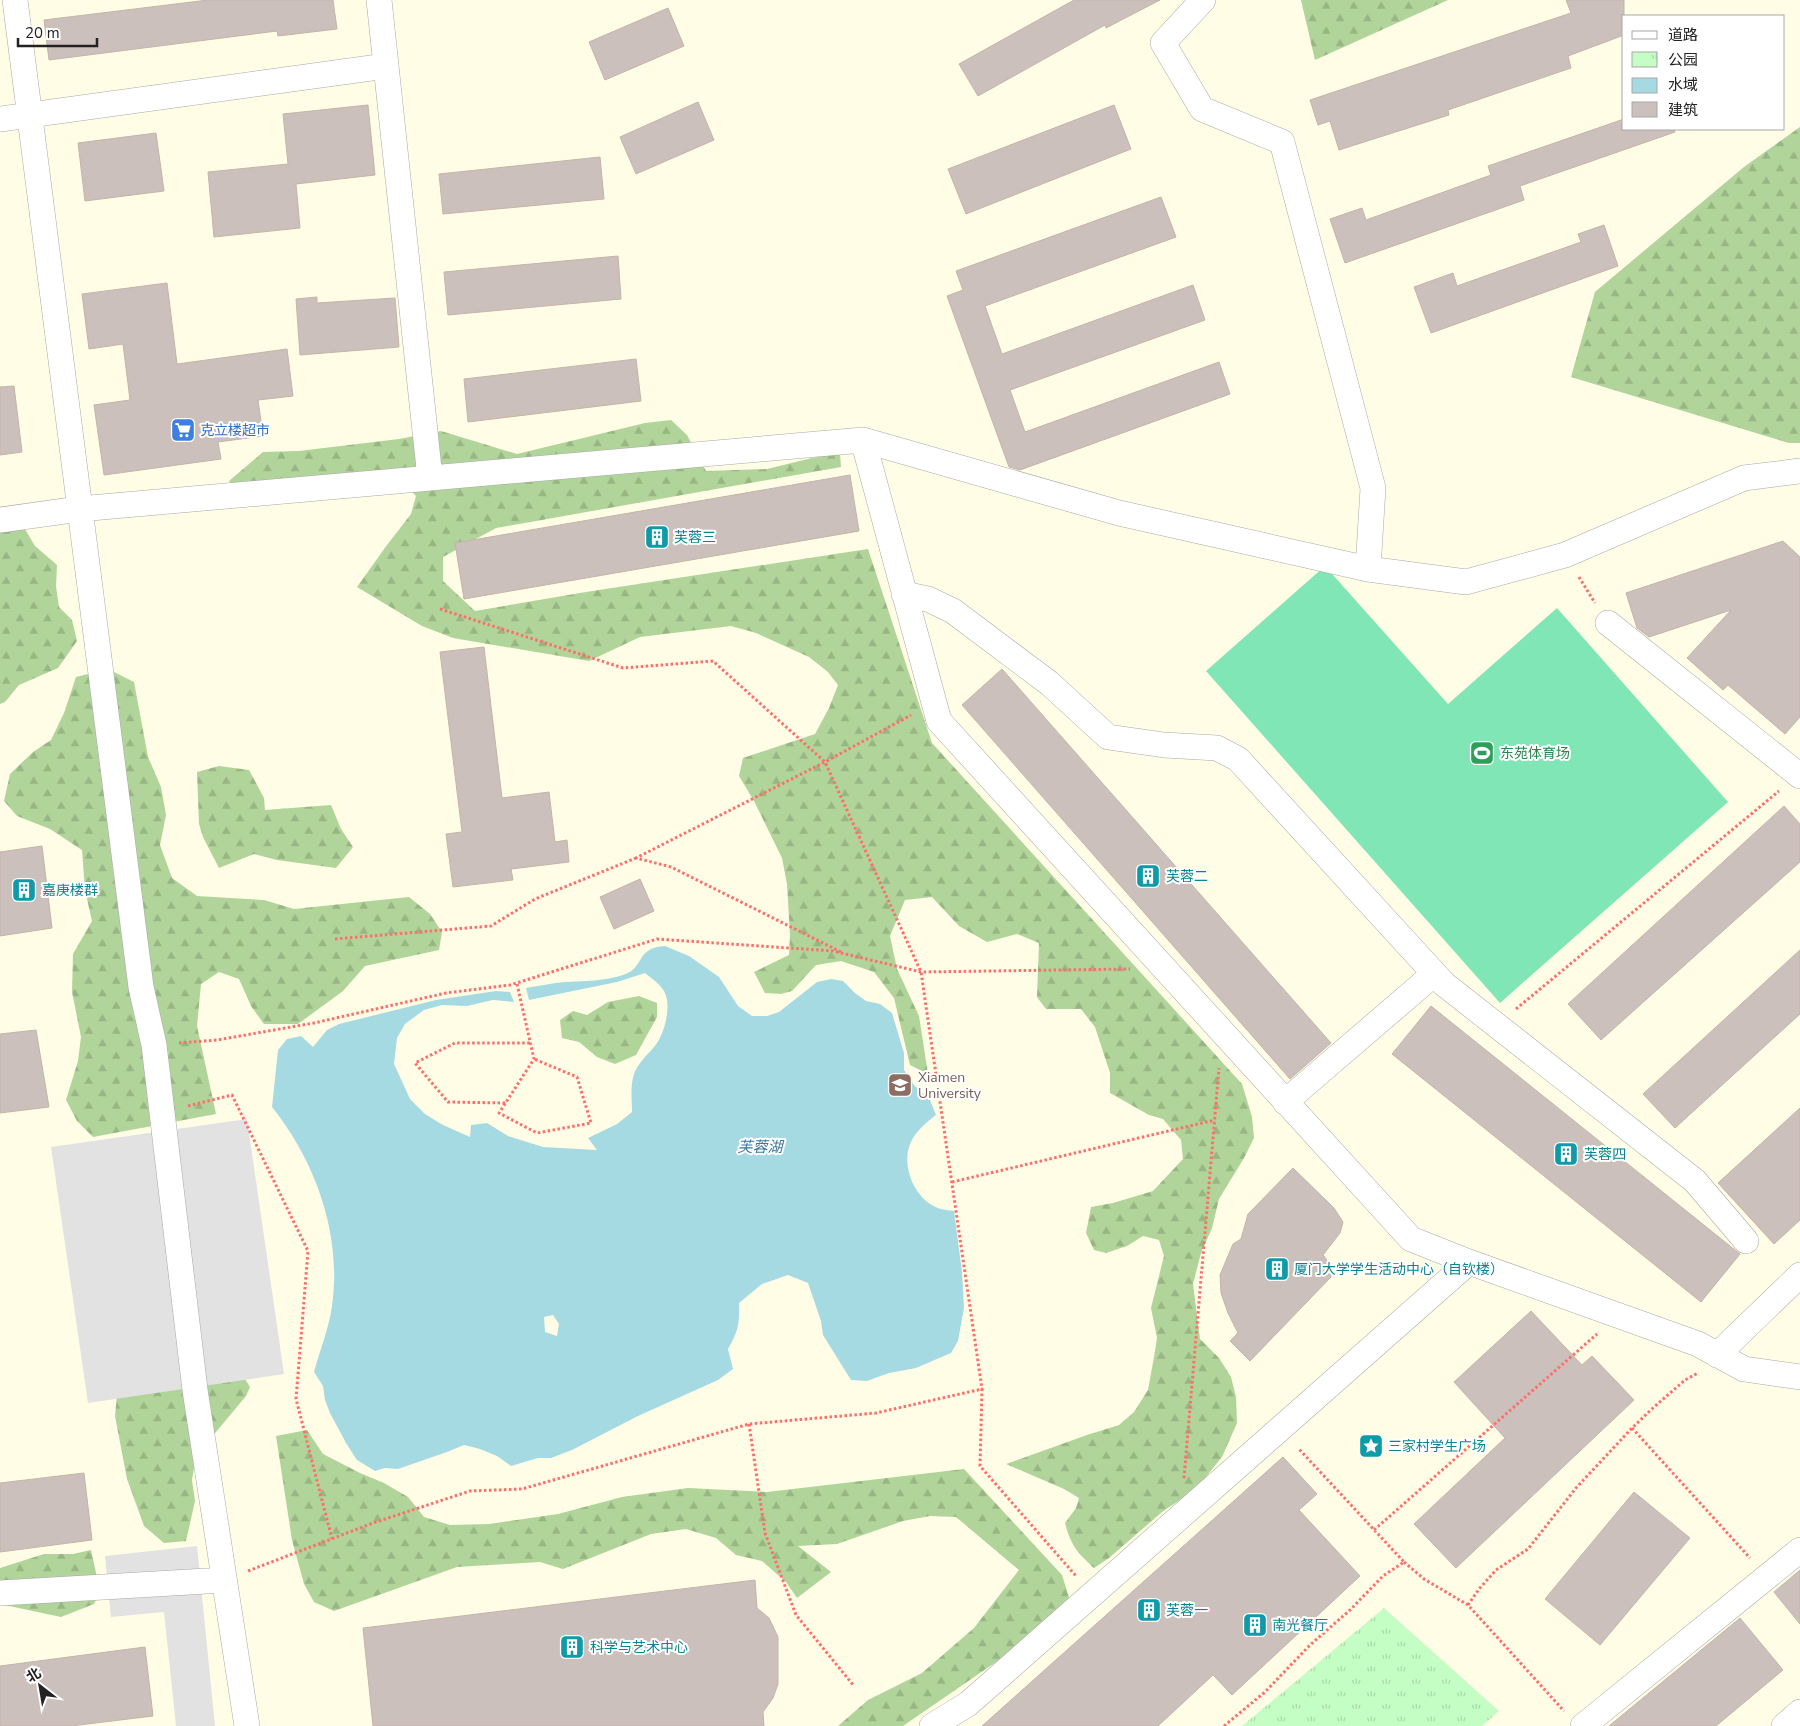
<svg xmlns="http://www.w3.org/2000/svg" width="1800" height="1726" font-family="'Nunito Sans','Noto Sans SC',sans-serif">
	<style>
		.education { fill: #fffde5; fill-rule: evenodd }
		.forest { fill: url(#forest-firs) }
		.park { fill: url(#park-tufts) }
		.pitch { fill: #81e6b6 }
		.parking { fill: #e2e2e2 }
		.water { fill: #a6dae3; fill-rule: evenodd }
		.building { fill: #cbc0bb; stroke: #c6b3a9 }
		.lines { fill: none; stroke-linecap: round; stroke-linejoin: round }
		.minor-casing { stroke: #a9a9a9; stroke-width: 26 }
		.path { stroke: #ff6e6d; stroke-width: 3; stroke-dasharray: 2.5 2.5; stroke-linecap: butt }
		.minor { stroke: #fff; stroke-width: 25 }
		.labels { text-anchor: middle; stroke-width: 4; stroke-linejoin: round; paint-order: stroke }
		.shop-label { font-size: 14px; fill: #366cbe; stroke: #fff; text-anchor: start }
		.culture-label { font-size: 14px; fill: #0d838f; stroke: #fff; text-anchor: start }
		.leisure-label { font-size: 14px; fill: #27864d; stroke: #fff; text-anchor: start }
		.education-label { font-size: 14px; fill: #785e54; stroke: #fff; text-anchor: start }
		.water-label { font-size: 15px; font-style: italic; fill: #3d78a1; stroke: #fff }
	</style>
	<defs>
		<pattern id="forest-firs" width="22" height="20" patternUnits="userSpaceOnUse" patternTransform="scale(1.25)"><rect width="22" height="20" fill="#b1d49a"/><path d="M5 1l3.5 6h-7zM16 11l3.5 6h-7z" fill="#98b684"/></pattern>
		<pattern id="park-tufts" width="24" height="20" patternUnits="userSpaceOnUse" patternTransform="scale(1.25)"><rect width="24" height="20" fill="#c5fec4"/><path d="M3 7l-1-3M5 7V3M7 7l1-3M15 17l-1-3M17 17v-4M19 17l1-3" fill="none" stroke="#a9d9a8"/></pattern>
	</defs>
	<rect width="100%" height="100%" fill="#f2eee8"/>
	<!-- education -->
	<path class="education" d="M0,0H1301L1315,59L1448,0H1800V127L1744,167L1595,292L1572,377L1789,443H1800V1726H0ZM1624,16H1784V129H1624Z"/>
	<!-- forest -->
	<path class="forest" d="M1301,0H1448L1315,60Z
		M1800,127V443H1789L1571,377L1595,292L1744,167Z
		M671,420L687,435L706,471L767,469L812,458L840,453L841,467L496,528L443,557V581L475,611L586,592L868,549L932,743L1242,1084L1252,1117L1254,1138L1244,1158L1219,1199L1212,1228L1201,1253L1193,1284L1200,1339L1219,1358L1231,1377L1236,1397L1237,1423L1222,1457L1196,1489L1162,1512L1109,1558L1094,1568C1077,1552 1071,1546 1065,1523L1076,1508L1079,1498L1064,1489L1006,1464L1087,1435L1119,1425L1134,1412L1148,1390L1154,1357L1157,1338L1151,1308L1164,1256L1159,1240L1143,1236L1127,1246L1106,1253L1094,1250L1086,1233L1091,1207L1113,1203L1153,1191L1183,1159L1181,1140L1163,1119L1149,1115L1110,1093V1073L1095,1027L1081,1009H1046L1037,997L1039,943L1017,934L987,942L959,926L932,897L905,900L890,936L897,969L919,1016L928,1074L910,1065L894,998L874,972L841,961L816,965L792,991L781,994L765,993L754,972L789,955L790,935L787,884L782,858L754,801L739,776L743,758L815,734L829,708L838,685L828,672L809,657L756,633L731,626L640,637L589,661L453,638L422,626L357,587L387,545L411,514L416,496L398,477L240,493L229,481L263,452L299,451L399,439L441,431L517,454L645,423Z
		M0,516H17L35,546L57,565L56,586L59,607L72,620L77,641L58,668L19,685L5,702L0,704Z
		M108,669L134,682L148,757L161,787L166,815L160,845L172,878L197,896L264,900L294,909L409,897L430,914L442,932L439,950L365,966L343,991L298,1024H264L251,1006L239,979L219,972L201,984L197,1026L216,1114L93,1137L77,1121L66,1100L78,1061L81,1037L72,992L73,954L92,921L85,890L82,850L50,829L17,816L4,801L10,774L33,752L51,740L64,713L76,677Z
		M219,766L249,770L264,798L265,810L331,805L341,829L353,847L336,868L277,860L254,854L219,868L203,837L199,824L197,772Z
		M639,996L657,1003V1017L636,1055L615,1064L597,1057L579,1042L562,1038L560,1020L573,1011L587,1015L608,1002Z
		M239,1369L250,1387L246,1396L196,1456L192,1480L195,1501L186,1541L164,1543L144,1526L127,1479L115,1416L117,1395Z
		M307,1430L323,1454L360,1473L384,1483L408,1497L424,1517L450,1525L489,1524L558,1514L622,1497L688,1488L767,1492L964,1469L1062,1575L1071,1604L996,1662L903,1726H838L868,1700L922,1673L974,1628L1019,1570L956,1517L930,1516L903,1521L837,1544L798,1546L831,1572L797,1598L786,1582L762,1561L736,1555L716,1538L686,1529L651,1534L563,1569L540,1562L457,1567L334,1611L314,1602L304,1584L292,1540L276,1436Z
		M91,1550L100,1591L94,1604L61,1617L0,1604V1568L44,1554H73Z"/>
	<!-- park -->
	<path class="park" d="M1384,1608L1499,1711L1482,1726H1242Z"/>
	<!-- pitch -->
	<path class="pitch" d="M1325,566L1448,704L1557,608L1728,802L1500,1003L1206,671Z"/>
	<!-- parking -->
	<path class="parking" d="M247,1119L284,1374L88,1403L51,1147Z
		M197,1546L215,1726H176L164,1612L111,1617L105,1556Z"/>
	<!-- water -->
	<path class="water" d="M665,946L689,956L719,977L738,1006L752,1016H767L779,1012L817,982L831,979L843,981L855,993L866,1001L880,1004L892,1013L904,1053V1070L914,1085L930,1100L936,1115C924,1124 911,1135 908,1151C904,1173 917,1200 938,1208C943,1210 949,1210 954,1211L962,1272L964,1308L958,1341L951,1353L916,1368L889,1373L867,1381L851,1380L823,1335L821,1321L808,1283L788,1275L762,1284L739,1303C740,1323 738,1332 728,1349L733,1369L718,1380L638,1416L572,1450L551,1458H538L511,1466L497,1456L480,1449L464,1445L447,1452L398,1469L385,1468L375,1471L357,1460L346,1443L330,1413L325,1400L323,1386L314,1372C320,1350 329,1328 332,1306C342,1235 316,1162 272,1107L278,1050L287,1039L301,1036L313,1047L327,1030L339,1024L436,1000L496,991L510,992L514,1002L493,1000L467,1006L442,1005L424,1010L405,1024L397,1038L394,1064L410,1099L425,1114L443,1125L470,1137L471,1125L487,1123L508,1136L543,1147L597,1150L588,1138L617,1124L632,1112C632,1100 630,1085 634,1074C638,1062 650,1053 657,1043C665,1031 672,1005 664,991C660,984 651,978 645,973L617,982L529,1000L526,988C539,986 552,983 565,982C584,981 605,981 623,975C646,968 634,948 665,946ZM553,1315L559,1324L557,1336L545,1332L544,1317Z"/>
	<!-- building -->
	<path class="building" d="M208,0H333L337,29L278,36L277,31L49,60L44,20Z
		M1074,0H1160L1106,28L1105,25L978,96L959,64Z
		M1566,0H1624V35L1568,56L1571,68L1448,110L1449,115L1339,150L1330,121L1318,125L1310,100L1571,13Z
		M668,8L684,46L605,80L589,42Z
		M698,102L714,140L636,174L620,137Z
		M368,105L375,175L296,184L300,228L214,237L208,172L288,164L283,114Z
		M1114,105L1131,149L966,214L948,169Z
		M1624,119V129H1674L1675,132L1520,186L1524,200L1345,263L1330,219L1362,208L1366,220L1491,175L1488,166Z
		M156,133L164,191L85,201L78,143Z
		M600,157L604,199L443,214L439,174Z
		M1161,197L1176,237L985,306L1002,354L1193,285L1205,320L1010,390L1025,432L1219,362L1230,394L1020,470L1009,467L947,296L963,290L956,271Z
		M1604,225L1618,266L1431,333L1414,287L1453,273L1457,286L1581,242L1578,234Z
		M618,256L621,299L448,315L444,272Z
		M167,283L177,364L287,349L293,396L258,400L263,436L218,442L221,459L104,475L94,405L130,400L123,344L89,349L82,294Z
		M317,297V303L395,298L399,347L300,355L296,299Z
		M636,359L641,401L468,422L464,379Z
		M14,386L22,452L0,455V387Z
		M850,475L859,531L464,599L455,543Z
		M1783,541L1800,557V717L1785,734L1728,685L1723,690L1687,658L1731,610L1649,637L1637,628L1626,593Z
		M484,647L502,798L549,792L555,842L567,840L569,862L511,869L513,880L453,887L446,834L462,832L440,652Z
		M1002,669L1331,1043L1290,1079L962,705Z
		M1784,806L1800,824V862L1601,1040L1568,1004Z
		M42,846L52,928L0,936V852Z
		M640,879L654,911L614,929L600,897Z
		M1800,950V1014L1675,1128L1643,1094Z
		M1431,1006L1740,1254L1701,1302L1392,1054Z
		M36,1030L49,1107L0,1113V1034Z
		M1800,1108V1220L1774,1244L1718,1183Z
		M1293,1168L1334,1208L1343,1222L1340,1233L1323,1255L1330,1264L1331,1277L1250,1361L1230,1341L1238,1333L1228,1313L1221,1293L1220,1275L1233,1244L1241,1239L1248,1214Z
		M1531,1311L1582,1365L1592,1356L1634,1400L1456,1568L1414,1524L1505,1438L1454,1382Z
		M1283,1457L1317,1494L1299,1510L1360,1576L1232,1695L1213,1675L1158,1726H982Z
		M84,1473L92,1540L0,1552V1483Z
		M1634,1492L1690,1538L1600,1645L1545,1599Z
		M1800,1570V1624L1774,1592Z
		M755,1580L757,1608L769,1618L778,1637V1684L773,1698L763,1712L764,1726H373L363,1628Z
		M1740,1618L1783,1670L1716,1726H1609Z
		M145,1647L153,1716L71,1726H0V1666Z"/>
	<g class="lines">
		<defs>
			<path id="minor" d="M15,0L141,987L154,1045L195,1390L247,1726
				M379,0L430,478
				M1203,0L1163,43L1202,109L1282,142L1373,488L1368,569
				M0,119L386,66
				M863,440L1119,513L1368,569L1466,582L1565,555L1744,478L1800,471
				M0,520L79,509L863,440L939,721L1411,1239L1469,1262L1698,1344L1744,1369L1800,1377
				M904,594L928,599L953,611L1049,683L1108,737L1164,745L1217,748L1238,759L1444,984L1695,1181L1746,1241
				M1608,623L1800,776
				M1285,1102L1434,974
				M1717,1355L1800,1275
				M0,1593L224,1580
				M932,1726L968,1704L1469,1262
				M1583,1726L1800,1550
				M1784,1726L1800,1712"/>
		</defs>
		<!-- minor casing -->
		<use href="#minor" class="minor-casing"/>
		<!-- path -->
		<path class="path" d="M1579,577L1595,603
			M440,609L623,668L713,661L825,762L921,972L982,1389
			M335,939L491,926L535,899L636,858
			M841,952L671,867L636,858L825,762L911,715
			M517,984L534,1059L499,1113L537,1133L591,1123L577,1077L534,1059
			M1516,1009L1779,791
			M179,1043L217,1040L314,1023L446,993L510,985L657,939L833,951L921,972L1130,969
			M505,1103L448,1102L415,1063L455,1043H530
			M188,1106L232,1095L308,1251L296,1399L332,1539
			M952,1182L1215,1120
			M749,1424L765,1533L796,1615L854,1686
			M1632,1428L1750,1558
			M1184,1478L1219,1068
			M1374,1530L1597,1334
			M1404,1562L1424,1579L1468,1605L1564,1711
			M248,1571L373,1523L470,1491L522,1489L749,1424L876,1413L982,1389L980,1466L1076,1576
			M1468,1605L1479,1589L1496,1570L1528,1549L1576,1488L1632,1428L1654,1407L1685,1380L1698,1373
			M1224,1726L1265,1692L1310,1645L1350,1610L1383,1576L1404,1562L1298,1448"/>
		<!-- minor -->
		<use href="#minor" class="minor"/>
	</g>
	<!-- icons -->
	<defs>
		<symbol id="supermarket-square" viewBox="-11 -11 22 22"><rect x="-9" y="-9" width="18" height="18" rx="4" fill="#3f7fe0" stroke="#fff"/><path d="M-6-5.5h2.5l.6 2H6L4.5 2H-2.5L-4.4-4H-6ZM-1.5 3.2a1.3 1.3 0 1 0 .1 0ZM3 3.2a1.3 1.3 0 1 0 .1 0Z" fill="#fff"/></symbol>
		<symbol id="building-square" viewBox="-11 -11 22 22"><rect x="-9" y="-9" width="18" height="18" rx="4" fill="#0f9aa8" stroke="#fff"/><path d="M-4-6H4V6H1V3H-1V6H-4ZM-2.5-4.3h1.7v1.8h-1.7ZM.8-4.3h1.7v1.8H.8ZM-2.5-1h1.7V.8h-1.7ZM.8-1h1.7V.8H.8Z" fill="#fff"/></symbol>
		<symbol id="stadium-square" viewBox="-11 -11 22 22"><rect x="-9" y="-9" width="18" height="18" rx="4" fill="#2e9e5b" stroke="#fff"/><path d="M0-5a6.5 5 0 1 0 0 10a6.5 5 0 1 0 0-10ZM-3.5-1.8h7v3.6h-7Z" fill="#fff"/></symbol>
		<symbol id="university-square" viewBox="-11 -11 22 22"><rect x="-9" y="-9" width="18" height="18" rx="4" fill="#8d6e63" stroke="#fff"/><path d="M0-5L7-2L0 1L-7-2ZM-4 1L0 2.5L4 1V4Q0 6-4 4Z" fill="#fff"/></symbol>
		<symbol id="sight-square" viewBox="-11 -11 22 22"><rect x="-9" y="-9" width="18" height="18" rx="4" fill="#0f9aa8" stroke="#fff"/><path d="M0-6L1.8-2.2L6-1.7L2.9 1.2L3.7 5.4L0 3.3L-3.7 5.4L-2.9 1.2L-6-1.7L-1.8-2.2Z" fill="#fff"/></symbol>
	</defs>
	<g fill-rule="evenodd">
		<use href="#supermarket-square" x="169" y="416" width="28" height="28"/>
		<use href="#building-square" x="643" y="523" width="28" height="28"/>
		<use href="#stadium-square" x="1468" y="739" width="28" height="28"/>
		<use href="#building-square" x="1134" y="862" width="28" height="28"/>
		<use href="#building-square" x="10" y="876" width="28" height="28"/>
		<use href="#university-square" x="886" y="1071" width="28" height="28"/>
		<use href="#building-square" x="1552" y="1140" width="28" height="28"/>
		<use href="#building-square" x="1263" y="1255" width="28" height="28"/>
		<use href="#sight-square" x="1357" y="1432" width="28" height="28"/>
		<use href="#building-square" x="1135" y="1596" width="28" height="28"/>
		<use href="#building-square" x="1241" y="1611" width="28" height="28"/>
		<use href="#building-square" x="558" y="1633" width="28" height="28"/>
	</g>
	<g class="labels">
		<!-- shop labels -->
		<g class="shop-label">
			<text x="200" y="435">克立楼超市</text>
		</g>
		<!-- culture labels -->
		<g class="culture-label">
			<text x="674" y="542">芙蓉三</text>
			<text x="1166" y="881">芙蓉二</text>
			<text x="42" y="895">嘉庚楼群</text>
			<text x="1584" y="1159">芙蓉四</text>
			<text x="1294" y="1274">厦门大学学生活动中心（自钦楼）</text>
			<text x="1388" y="1451">三家村学生广场</text>
			<text x="1166" y="1615">芙蓉一</text>
			<text x="1272" y="1630">南光餐厅</text>
			<text x="590" y="1652">科学与艺术中心</text>
		</g>
		<!-- leisure labels -->
		<g class="leisure-label">
			<text x="1500" y="758">东苑体育场</text>
		</g>
		<!-- education labels -->
		<g class="education-label">
			<text x="918" y="1082">Xiamen<tspan x="918" dy="16">University</tspan></text>
		</g>
		<!-- water labels -->
		<g class="water-label">
			<text x="760" y="1152">芙蓉湖</text>
		</g>
	</g>
	<!-- legend -->
	<rect x="1622" y="15" width="162" height="115" fill="#ffffff" stroke="#a7a7a7"/>
	<rect x="1632" y="31" width="25" height="8" fill="#ffffff" stroke="#a7a7a7"/>
	<text x="1668" y="40" font-size="15" fill="#222222">道路</text>
	<rect x="1632" y="52" width="25" height="15" fill="url(#park-tufts)" stroke="#a7a7a7"/>
	<text x="1668" y="65" font-size="15" fill="#222222">公园</text>
	<rect x="1632" y="78" width="25" height="15" fill="#a6dae3" stroke="#a7a7a7"/>
	<text x="1668" y="90" font-size="15" fill="#222222">水域</text>
	<rect x="1632" y="102" width="25" height="15" fill="#cbc0bb" stroke="#a7a7a7"/>
	<text x="1668" y="115" font-size="15" fill="#222222">建筑</text>
	<!-- north arrow -->
	<g transform="translate(40 1686) rotate(329)" stroke="#ffffff" stroke-width="4" paint-order="stroke">
	<path d="M0-4L9 19L0 12L-9 19Z" fill="#222222"/>
	<text y="-8" font-size="14" font-weight="bold" text-anchor="middle" fill="#222222">北</text>
	</g>
	<!-- scale -->
	<path d="M18 38v8h79v-8" fill="none" stroke="#222222" stroke-width="2.5"/>
	<text x="25" y="38" font-size="15" fill="#222222" stroke="#ffffff" stroke-width="4" paint-order="stroke">20 m</text>
</svg>
